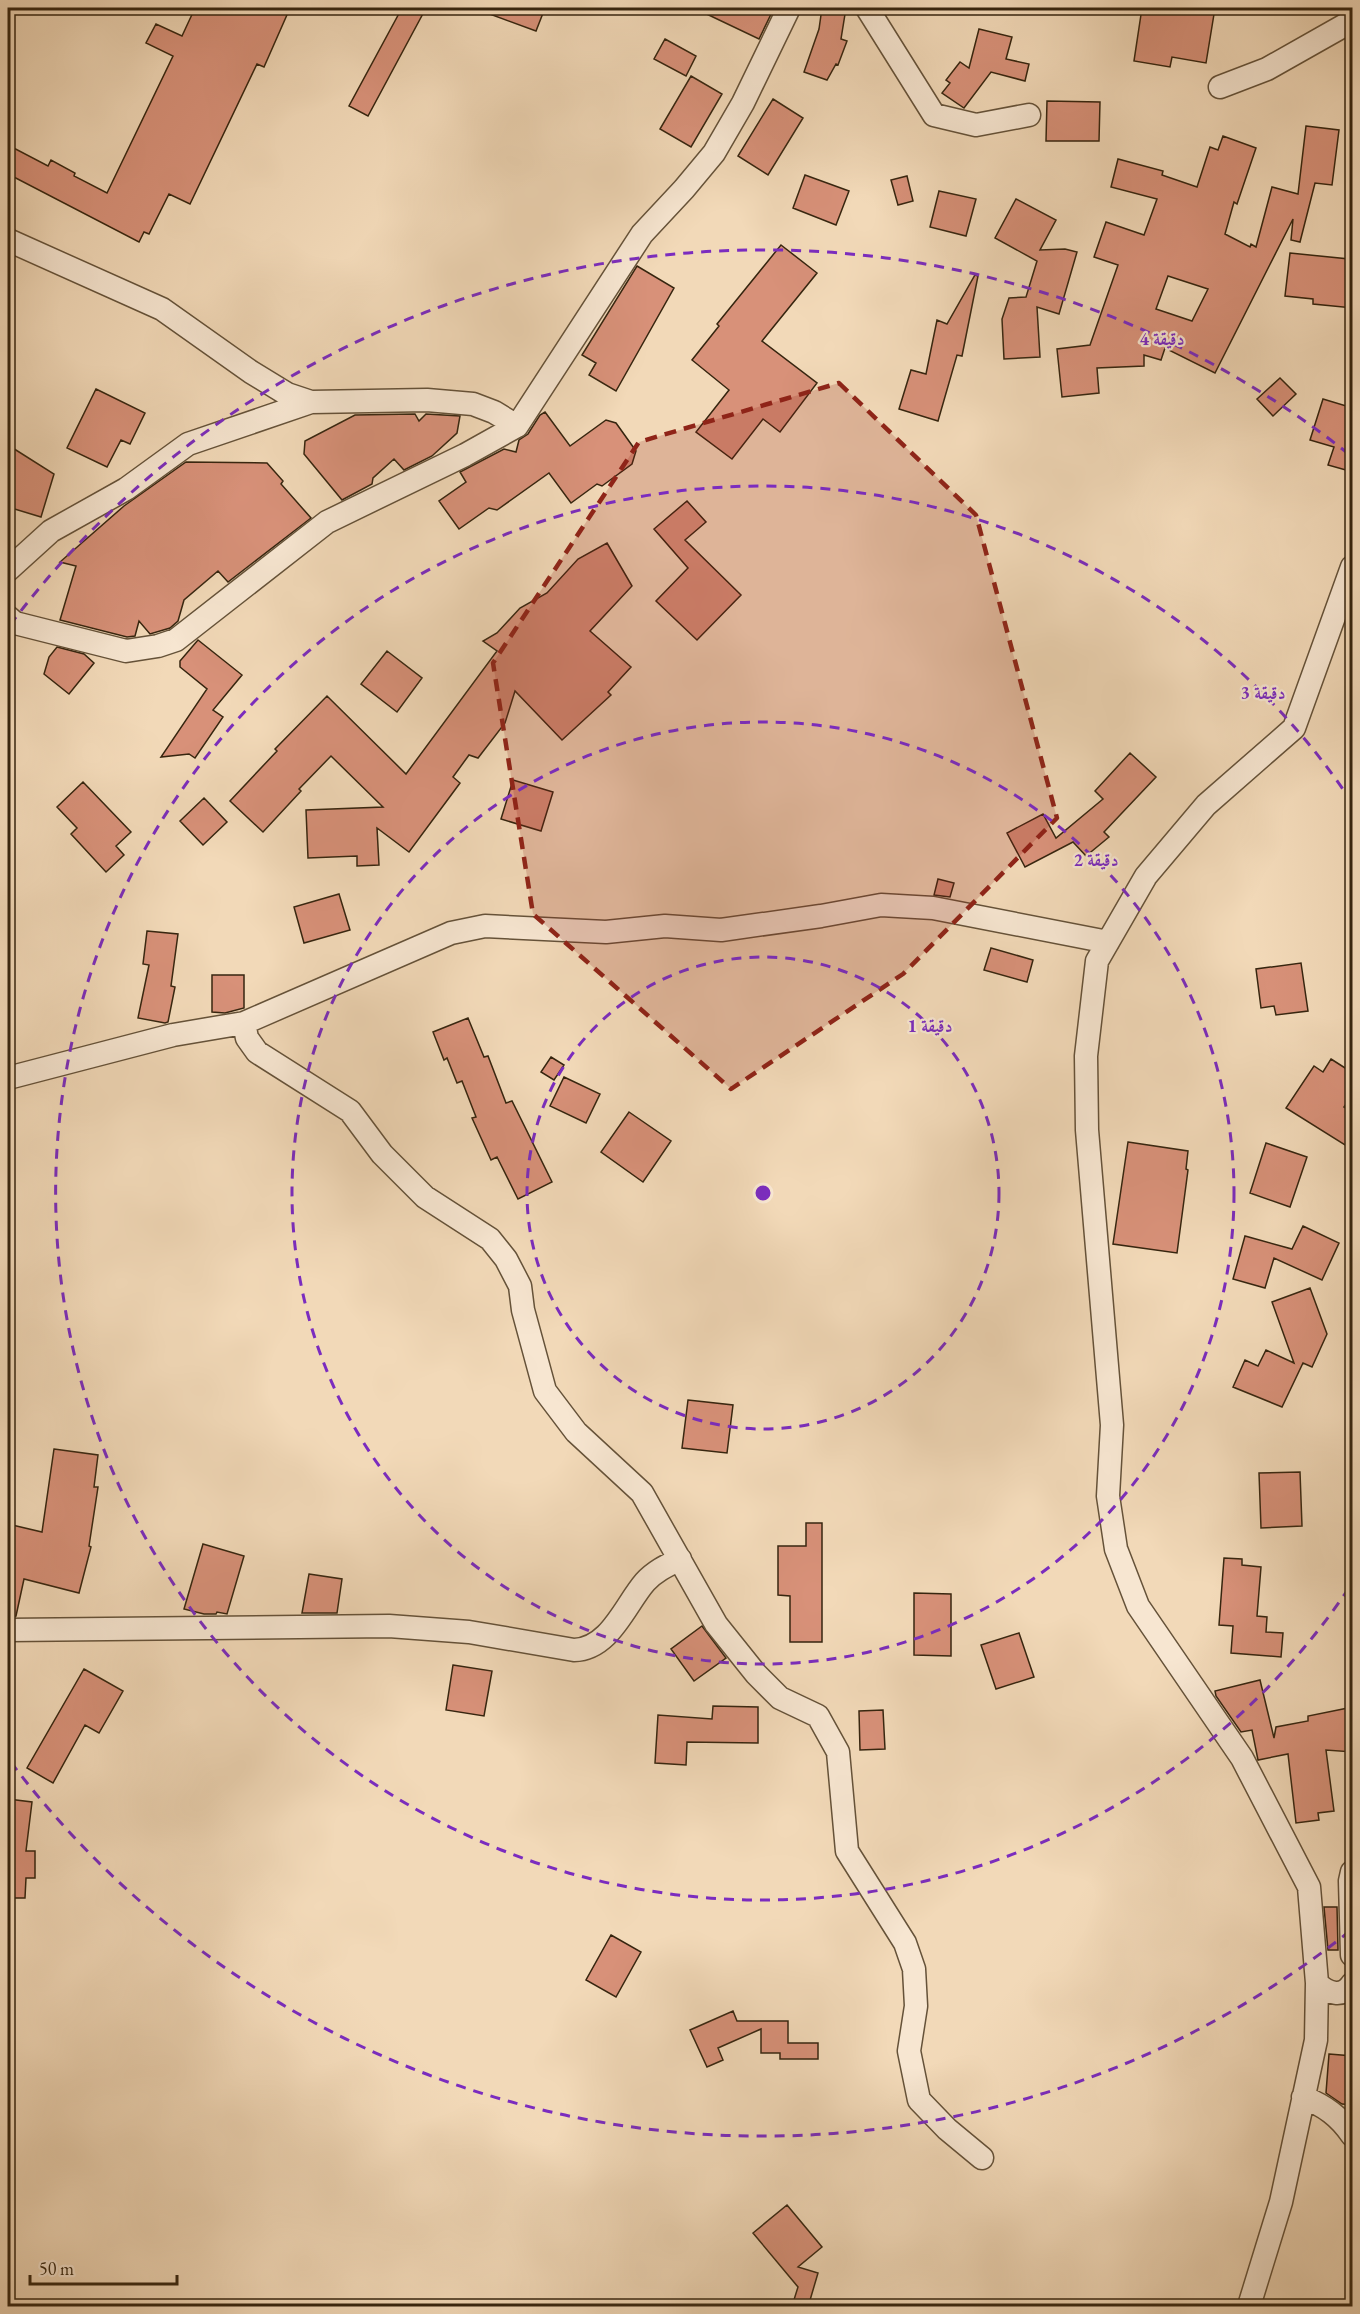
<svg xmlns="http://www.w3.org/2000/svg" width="1360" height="2314" font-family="'EB Garamond',Amiri,serif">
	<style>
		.building { fill: #d89179; stroke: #36250f; stroke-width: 1.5; fill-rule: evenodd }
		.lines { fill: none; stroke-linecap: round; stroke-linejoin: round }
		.street-casing { stroke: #655239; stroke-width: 25 }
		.street { stroke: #f7e6d1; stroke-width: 22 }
		.marked { fill: #8f2418; fill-opacity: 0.2; stroke: #8f2418; stroke-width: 4.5; stroke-dasharray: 12 8; stroke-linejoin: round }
		.ring { fill: none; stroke: #7b2cbf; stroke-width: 3; stroke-dasharray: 10 8 }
		.centre { fill: #7b2cbf; stroke: #f7e6d1; stroke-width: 3 }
		.ring-label { font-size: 18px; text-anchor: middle; font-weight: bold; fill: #7b2cbf; stroke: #f7e6d1; stroke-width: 4.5; stroke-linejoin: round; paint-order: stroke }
	</style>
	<rect width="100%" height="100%" fill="#f2d9b8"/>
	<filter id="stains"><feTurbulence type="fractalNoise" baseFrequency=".00333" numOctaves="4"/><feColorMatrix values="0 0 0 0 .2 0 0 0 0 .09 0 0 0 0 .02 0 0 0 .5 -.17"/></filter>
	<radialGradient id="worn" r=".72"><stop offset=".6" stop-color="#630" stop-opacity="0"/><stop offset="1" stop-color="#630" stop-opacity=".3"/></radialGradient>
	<!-- building -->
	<path class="building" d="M195,8H290L264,67L257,64L190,204L169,194L149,234L144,232L139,242L8,174V145L48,166L51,160L75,173L74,176L107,193L173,56L146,43L156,24L182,36Z
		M402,8H426L368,116L349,106Z
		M476,8H545L536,31L476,9Z
		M694,8H774L759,39Z
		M822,8H846L841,39L847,41L838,65L836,64L827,80L804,72L819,29Z
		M1142,8H1215L1206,63L1172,57L1170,67L1134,61Z
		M979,29L1012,37L1006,59L1029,64L1025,81L991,72L964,108L942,93L950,83L946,80L960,62L969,68Z
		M665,39L696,56L686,76L654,59Z
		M691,76L722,94L691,147L660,129Z
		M773,99L803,118L768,175L738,156Z
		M1047,101L1100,102L1099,141H1046Z
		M1306,126L1339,130L1332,185L1315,183L1300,242L1291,240L1293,219L1215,373L1165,348L1161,360L1144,355V366L1097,368L1099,393L1062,397L1057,349L1090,345L1118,265L1094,257L1106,222L1144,235L1157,199L1111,187L1118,159L1163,171L1162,175L1197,187L1210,147L1218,150L1223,136L1256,148L1237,204L1234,202L1225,234L1250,247L1251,244L1256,247L1272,187L1298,194ZM1168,276L1208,289L1192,321L1156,309Z
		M805,175L849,191L836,225L793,208Z
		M907,176L913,201L898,205L891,180Z
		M939,191L976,199L966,236L930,227Z
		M1016,199L1056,220L1040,250L1065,249L1077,252L1059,314L1037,307L1040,357L1004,359L1002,319L1009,298L1026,297L1037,261L995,238Z
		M781,245L817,273L762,341L817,383L780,432L763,419L732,459L696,432L729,390L692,360L719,326L717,324Z
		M1290,253L1349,259L1348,269H1353V308L1313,304V299L1285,296Z
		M637,266L674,288L616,391L589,375L596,363L582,355Z
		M975,275L978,276L962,356L957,355L938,421L899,409L911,370L926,374L937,320L947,324Z
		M1280,378L1296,394L1273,416L1257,399Z
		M96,389L145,413L130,444L121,440L107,467L67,448Z
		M1323,399L1353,408V472L1328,465L1334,447L1310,440Z
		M545,412L570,446L606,420L616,423L636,451L632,464L602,486L597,484L571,503L549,473L497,510L489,508L459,529L439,501L466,482L460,472L504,449L516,452L519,440L528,434L540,415Z
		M415,414L419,421L426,414L460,416L457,433L432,456L404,470L394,459L373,478L372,484L342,500L304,454L305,441L355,415Z
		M8,445L54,474L41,517L8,507Z
		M186,462L267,463L283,481L281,484L311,518L228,582L218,571L184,600L178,621L170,628L150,634L139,621L135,636L127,637L60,620L76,566L60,562L124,506Z
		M687,501L706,522L685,540L741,595L697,640L656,601L688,568L654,529Z
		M607,543L632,586L590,631L631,667L608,692L611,695L562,740L515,691L505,723L478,758L469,755L453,777L460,783L409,852L377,828L379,865L357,866V856L308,858L306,810L383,807L331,756L299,789L301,791L263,832L230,801L277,751L275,749L327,696L406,774L497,651L483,641L497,633L520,608L547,593L578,559Z
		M198,640L242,675L213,710L223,717L195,758L189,754L161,757L207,689L180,667V661Z
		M57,647L84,654L94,663L69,694L44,674L49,657Z
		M387,651L422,678L397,712L361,684Z
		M1130,753L1156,777L1104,832L1109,837L1086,856L1073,842L1025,867L1007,833L1043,814L1056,838L1103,799L1095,791Z
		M513,780L553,792L541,831L501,819Z
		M83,782L131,832L116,846L124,855L106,872L71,834L77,828L57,807Z
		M204,798L227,822L203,845L180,821Z
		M938,879L954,883L950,897L934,895Z
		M339,894L350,930L304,943L294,907Z
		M147,931L178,934L171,986L175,987L168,1022L165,1023L138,1018L149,965L143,964Z
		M991,948L1033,960L1027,982L984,970Z
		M1301,963L1308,1011L1276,1015L1274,1006L1261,1008L1256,969Z
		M212,975H244V1008L225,1013L212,1012Z
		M468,1018L484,1057L488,1056L506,1103L512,1101L552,1182L518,1199L497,1157L491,1160L472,1118L476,1117L462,1081L457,1083L447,1058L444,1060L433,1032Z
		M551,1057L564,1065L554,1080L541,1072Z
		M1331,1059L1353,1073V1094L1344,1107L1353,1112V1150L1286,1108L1314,1066L1323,1072Z
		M564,1077L600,1094L586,1123L550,1106Z
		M629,1112L671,1141L643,1182L601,1152Z
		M1128,1142L1188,1151L1186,1169L1188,1170L1177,1253L1113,1244Z
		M1266,1143L1307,1157L1290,1207L1250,1193Z
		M1303,1226L1339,1243L1322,1280L1274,1258L1265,1288L1233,1279L1245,1236L1292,1249Z
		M1310,1288L1327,1334L1312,1367L1303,1363L1282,1407L1233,1387L1245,1360L1258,1366L1266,1350L1294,1363L1272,1302Z
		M688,1400L733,1405L727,1453L682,1448Z
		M54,1449L98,1455L94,1487H98L89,1546L91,1547L79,1593L24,1579L16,1616L8,1617V1524L42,1532Z
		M1300,1472L1302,1526L1261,1528L1259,1473Z
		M806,1523H822V1642H790V1596L778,1595V1546H806Z
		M203,1544L244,1556L227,1614L217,1612L216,1614H204L184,1609Z
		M1224,1558L1242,1559V1565L1261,1567L1257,1616L1267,1617L1266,1632L1283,1633L1281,1657L1231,1653L1233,1626L1219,1625Z
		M309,1574L342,1579L337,1613H302Z
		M914,1593L951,1594V1656L914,1655Z
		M702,1626L726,1658L694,1681L671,1649Z
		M1019,1633L1034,1677L996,1689L981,1645Z
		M453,1665L492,1671L484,1716L446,1710Z
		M84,1669L123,1691L99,1733L85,1725L53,1783L27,1768Z
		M1260,1680L1274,1738L1276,1727L1308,1721V1716L1353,1707V1752L1326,1750L1334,1811L1318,1813L1319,1820L1296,1823L1288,1754L1258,1760L1252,1730L1241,1732L1216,1696L1215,1691Z
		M713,1706L758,1707V1743L687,1742L686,1765L655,1763L658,1715L712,1719Z
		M883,1710L885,1749L860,1750L859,1711Z
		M8,1799L32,1802L26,1851H35V1878H26L25,1898H8Z
		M1324,1907H1337L1338,1950H1328Z
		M611,1935L641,1952L616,1997L586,1980Z
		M733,2011L737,2021H788V2043H818V2059H780V2053H761V2029L718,2048L723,2060L707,2067L690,2030Z
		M1329,2054L1353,2056V2105L1342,2104L1326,2093Z
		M787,2205L822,2247L798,2267L818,2273L808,2307L793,2303L798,2287L753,2233Z"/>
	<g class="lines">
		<defs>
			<path id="street" d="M867,8L934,115L976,125L1029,115
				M1220,87L1267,69L1352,21
				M8,240L162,309L251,372L287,394L311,402L427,400L473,404L494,412L517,426
				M8,570L51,531L126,489L188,444L311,402
				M8,617L15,623L126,651L158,646L176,640L327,522L465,455L517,426L642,234L684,189L714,153L743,103L789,8
				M244,1023L247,1038L257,1052L350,1111L382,1154L425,1197L490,1239L506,1259L520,1286L523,1310L545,1391L576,1432L642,1493L716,1624L756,1674L780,1698L818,1716L838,1752L847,1851L905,1943L914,1969L916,2006L909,2051L919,2100L947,2129L982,2158
				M8,1078L173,1035L244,1023L451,933L485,926L606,932L665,926L721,930L821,916L881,905L933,908L1108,942
				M8,1630L389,1626L469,1632L574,1650C610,1649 625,1605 645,1582C655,1571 668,1565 680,1559
				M1352,1872L1350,1881L1352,1955
				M1317,1983C1328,1994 1343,1998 1352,1984
				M1303,2097C1325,2106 1339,2116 1352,2135
				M1249,2306L1281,2202L1316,2040L1317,1983L1309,1887L1242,1758L1138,1606L1116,1549L1108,1496L1112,1425L1087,1130L1086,1056L1097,961L1146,876L1206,805L1294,728L1352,567"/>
		</defs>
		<!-- street casing -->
		<use href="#street" class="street-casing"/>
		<!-- street -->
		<use href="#street" class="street"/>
	</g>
	<!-- marked area -->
	<path class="marked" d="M839,383L976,515L1057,818L903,974L731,1089L533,914L493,663L639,442Z"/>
	<!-- distance rings -->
	<g class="ring">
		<circle cx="763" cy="1193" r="236"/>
		<circle cx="763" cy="1193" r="471"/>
		<path d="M1349 1588A707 707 0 1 1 1349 798"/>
		<path d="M1350 1931A943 943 0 0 1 10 1761M10 625A943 943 0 0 1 1350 455"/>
	</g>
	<circle cx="763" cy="1193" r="9" class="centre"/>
	<g class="ring-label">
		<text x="1162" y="345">4 دقيقة</text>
		<text x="1263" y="699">3 دقيقة</text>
		<text x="1096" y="866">2 دقيقة</text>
		<text x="930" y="1032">1 دقيقة</text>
	</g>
	<!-- margin -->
	<rect width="1360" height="2314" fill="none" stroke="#f2d9b8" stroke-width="30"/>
	<rect x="9" y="9" width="1342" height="2296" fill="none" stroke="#36250f" stroke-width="3"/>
	<rect x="15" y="15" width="1330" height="2284" fill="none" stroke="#36250f" stroke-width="1.5"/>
	<!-- scale -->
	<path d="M30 2275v9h147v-9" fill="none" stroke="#36250f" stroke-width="3"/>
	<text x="39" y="2275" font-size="18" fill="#36250f" stroke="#f7e6d1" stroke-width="4.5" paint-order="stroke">50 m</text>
	<rect width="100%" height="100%" filter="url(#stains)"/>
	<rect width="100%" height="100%" fill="url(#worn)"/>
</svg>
